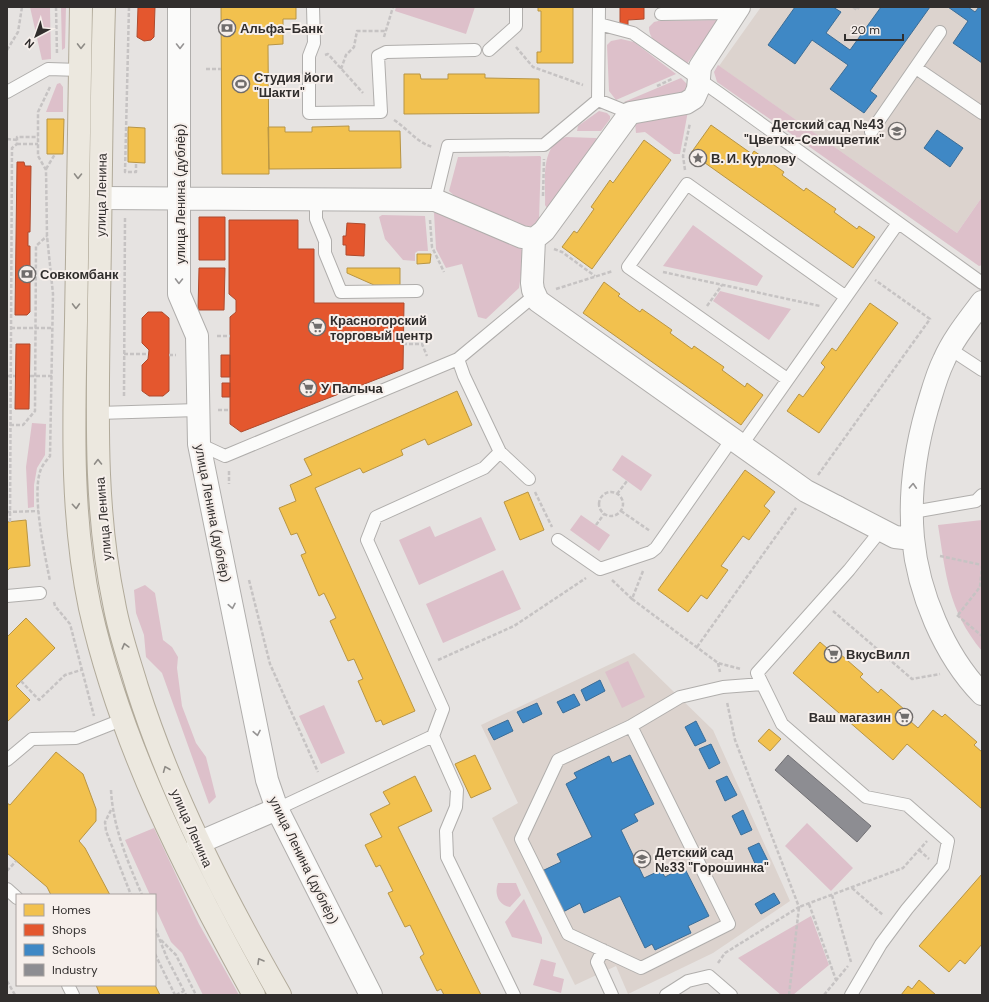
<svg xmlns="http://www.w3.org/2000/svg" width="989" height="1002" font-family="'DM Sans',sans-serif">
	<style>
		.built { fill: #dcd3ce }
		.green { fill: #ddc0ca }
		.homes { fill: #f2c14e; stroke: #b89544 }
		.shops { fill: #e4572e; stroke: #ae4b2e }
		.schools { fill: #3f88c5; stroke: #3b6d97 }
		.industry { fill: #8d8d92; stroke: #717074 }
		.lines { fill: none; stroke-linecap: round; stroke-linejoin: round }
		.service-casing { stroke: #b0aeac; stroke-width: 14 }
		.minor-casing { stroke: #b0aeac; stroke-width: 24 }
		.tertiary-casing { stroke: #b0aeac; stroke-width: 24 }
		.primary-casing { stroke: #b1aa9a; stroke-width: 24 }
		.path { stroke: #c6c3c3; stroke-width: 2.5; stroke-dasharray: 4 2; stroke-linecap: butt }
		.service { stroke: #fbfbfa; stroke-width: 12 }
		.minor { stroke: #fbfbfa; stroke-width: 22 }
		.tertiary { stroke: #fbfbfa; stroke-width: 22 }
		.primary { stroke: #ece8df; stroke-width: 22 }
		.oneway { stroke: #8e8b86 }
		.oneway2 { stroke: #969494 }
		.labels { text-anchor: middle; stroke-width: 4; stroke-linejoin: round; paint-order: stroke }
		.poi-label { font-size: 13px; font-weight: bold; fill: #312e2d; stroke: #f6efeb; text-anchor: start }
		.street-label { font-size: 13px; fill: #312e2d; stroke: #f6efeb }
	</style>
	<rect width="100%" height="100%" fill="#e6e3e1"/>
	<!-- built -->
	<path class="built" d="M761,7H982V197L957,233L719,66Z
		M634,653L713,730L790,901L713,953L628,994L616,966L575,985L492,818L518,803L481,725Z"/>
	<!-- green -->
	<path class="green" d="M30,7H50L51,59L42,60Z
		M61,7H66L65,48L62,50Z
		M396,7H475L466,34L395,11Z
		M720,20L686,65C674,56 648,44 649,27L654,22L658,21Z
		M621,39L634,42L676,74L616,100L609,91L607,45L611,41Z
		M718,65L957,233L982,197V265L979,266L717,82L714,72Z
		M681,78L690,87L689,93L629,103L624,102Z
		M60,83L63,87V112H46L57,84Z
		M599,111L607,113L610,116V119L601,131H577L578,126Z
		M688,111L680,154H674L645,132L636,133L635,123Z
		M566,137L596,138L598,139L547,208L545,205C546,183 539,145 566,137Z
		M540,156L541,157L539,220L533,226L528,227L458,199L449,191L458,157Z
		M437,212L520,247L524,253L519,288L486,319L478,317L462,264L446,268L436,249L434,213Z
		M382,215L425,216L428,251H418L415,253V261L403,260L385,239L379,217Z
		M693,225L763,276L757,286L663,266Z
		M720,291L791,309L769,340L713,301Z
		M32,423L46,424L45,455L37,468L34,485V507L28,508L26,467Z
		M622,455L652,475L641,491L612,470Z
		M581,515L610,535L599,551L570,530Z
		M481,517L496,550L419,585L399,540L430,526L435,537Z
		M982,520V651C948,610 946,575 938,525Z
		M503,570L521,609L443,643L426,604Z
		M145,585L155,593L163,640L172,647L178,657L177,668L182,706L196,743L206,757L216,797L209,804L162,673L146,657L144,635L136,613L134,590Z
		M628,661L645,697L622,708L605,672Z
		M324,705L345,753L321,764L299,716Z
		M807,823L853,868L831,891L785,846Z
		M154,828L199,924L239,995H203L182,953L171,942L155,907V895H150L125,840Z
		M498,883H516L521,895L510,907C498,905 494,893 498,883Z
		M524,899L542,938V944L512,937L505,922Z
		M811,916L829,965L793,995H781L738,958Z
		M541,959L556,963L553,976L564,979L561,993L533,985Z"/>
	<!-- homes -->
	<path class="homes" d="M221,7H296V19H283V44L268,45L269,174H222Z
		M538,7H573V63H537V52H541V11H538Z
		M404,74H420L421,79H448V74H485V78L539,79V113L404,114Z
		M47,119H64L63,154H47Z
		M711,125L752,154L754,151L784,172L782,175L804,191L806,188L836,209L834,212L857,229L859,226L875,237L853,268L691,153Z
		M349,126V131H400L401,168L269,169L268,127H285V132H312V127Z
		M128,127L145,128V163L128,162Z
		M644,140L671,160L592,269L562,247L574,231L577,233L594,209L591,207L610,180L613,183Z
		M417,254H431L430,263L417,264Z
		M347,268H400V285H374L347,273Z
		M604,282L620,294L618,296L640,312L642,309L672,330L670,333L692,349L694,346L724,367L722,370L745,387L747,383L763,395L741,425L583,313Z
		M870,303L898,323L819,433L787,411L799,394L803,397L825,367L821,363L832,348L836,351Z
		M457,391L472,425L428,445L425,439L401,450L403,455L363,473L360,468L315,488L415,711L383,725L381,720L376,722L358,681L363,679L354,659L348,661L330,621L336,618L324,593L319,596L301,555L306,553L297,533L291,535L279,508L296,501L290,485L312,475L304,459Z
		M745,470L775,492L764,506L770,511L749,540L743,536L721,566L728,570L707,599L701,595L688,612L658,590Z
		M528,492L544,530L520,540L504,502Z
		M26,520L30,566L10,568L7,571V522Z
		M26,618L55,648L16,686L30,700L7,722V637Z
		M820,642L828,649L831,646L863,674L860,677L878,693L881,689L913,717L910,721L918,728L933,710L942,717L945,714L977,742L974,745L982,752V809L907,744L893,760L793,673Z
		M769,729L781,739L770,751L758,741Z
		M56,752L83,774L96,809V821L79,841L85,848L110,895H51L47,887L7,853V803L10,805Z
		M475,755L491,789L471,798L455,764Z
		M415,776L432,811L398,827L481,995H444L441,989L437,991L420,957L424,954L410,925L405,927L388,893L393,891L380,865L376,867L365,845L382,837L370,814L390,804L383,792Z
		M982,874V944L965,964L960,960L949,972L919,946Z
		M919,980L936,995H901L908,986L912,989Z
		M96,985H155L160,995H100Z"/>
	<!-- shops -->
	<path class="shops" d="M138,7H155L154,37L151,40L144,41L137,37Z
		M620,7H644V19L628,20V25H620Z
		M17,162H24L25,166H31L30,232H28V246H30V312L27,315H15Z
		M199,217H225V260H199Z
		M229,220H298V249H314V303H404L403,369L241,432L230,424V317L236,312V300L229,294Z
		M347,223L365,224L364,256L346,255V245H343V236H346Z
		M199,268H225L224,310H198Z
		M148,312H162L169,318V391L163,396H149L142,391V365L148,359L149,350L142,343V318Z
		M16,344H30L29,409H15Z
		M221,355H230V377H221Z
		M222,383H230V397H222Z"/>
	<!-- schools -->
	<path class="schools" d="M795,7H833L841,12L826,33L850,50L881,7H930L870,91L877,96L864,113L830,89L848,65L812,40L795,64L768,45Z
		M948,7H968L975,12L979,7H982V63L953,43L968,21Z
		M937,130L963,148L950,167L924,148Z
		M600,680L605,691L586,701L581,690Z
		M574,694L580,705L563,713L557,702Z
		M537,703L542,714L523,723L517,712Z
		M508,720L513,731L494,740L488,729Z
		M696,721L706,741L695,746L685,727Z
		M711,744L720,763L709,769L699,749Z
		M630,755L654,804L634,814L638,821L621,830L644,878L661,870L665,877L684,867L709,916L688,926L691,933L655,950L652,944L645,948L620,896L584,913L580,903L563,912L542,871L561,862L557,854L592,837L566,784L577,778L574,773L609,756L612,763Z
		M727,776L737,795L725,801L716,781Z
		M743,810L752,830L741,835L732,816Z
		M759,843L769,863L757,868L748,848Z
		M774,893L780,903L761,914L755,904Z"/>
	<!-- industry -->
	<path class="industry" d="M788,755L871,826L857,842L775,770Z"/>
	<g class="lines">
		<defs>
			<path id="service" d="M313,7L314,43L309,56V113L381,112L378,56L386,52L475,50
				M661,14L724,13L732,18
				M599,24L633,33L720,94L982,283
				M489,50L516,26V7
				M916,68L982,113
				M7,92L48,69L80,70
				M598,100L630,113
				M871,132L940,32
				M316,200V219L325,241V253L341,292L417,291
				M435,200L448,146L544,145L598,100L599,7
				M950,349L982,370
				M458,359L464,376L500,452L484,468L376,517L367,540L443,709L433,736L457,790L456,807L446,831L447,857L514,995
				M787,379L628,267L687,184L846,297
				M98,413L198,410
				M199,444L225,456L458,359L535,295
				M741,446L898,223
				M500,452L529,479
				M913,512L976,501L982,495
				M558,540L600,569L651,552L656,548L732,439
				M7,596L40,593
				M631,726L729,924L641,968L568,934L521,839L558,760L631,726L680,697L723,687L762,684
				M7,760L32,739L76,738L124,719
				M277,809L433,736
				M7,889L17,898
				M603,950L597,962L612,995
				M68,985L73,995
				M666,995L688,981L709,976L731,995
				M851,995L881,944L907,909L943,866L948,841L907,805L866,797L782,724L757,673L849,570L881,530"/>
			<path id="minor" d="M179,7V294L197,336L199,444L267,780L277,809L371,995
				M101,198L435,200L522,237L534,239L544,231L630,113L686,103L694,98L698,89L700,67L739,7
				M534,239L532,283L533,290L538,301L806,491L837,507
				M198,843L277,809"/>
			<path id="tertiary" d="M982,302C968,321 953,339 944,360C936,376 932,393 927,409C915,451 909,495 913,538C918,592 944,655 982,694
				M837,507L895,537L913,539"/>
			<path id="primary" d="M81,7C79,112 78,216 76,321C74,417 70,513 90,608C121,746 186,872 254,995
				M104,7C101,105 101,203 99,300C98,402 93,503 114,603C119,632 129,660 137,687C172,797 223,895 280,995"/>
		</defs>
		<!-- service casing -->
		<use href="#service" class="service-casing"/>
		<!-- minor casing -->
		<use href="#minor" class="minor-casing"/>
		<!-- tertiary casing -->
		<use href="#tertiary" class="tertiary-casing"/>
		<!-- primary casing -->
		<use href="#primary" class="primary-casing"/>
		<!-- path -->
		<path class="path" d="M56,7L57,55
			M129,7L125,172H136V162
			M853,7L857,10L859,7
			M384,37L393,7
			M516,47L533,67L583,85
			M7,50L18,32L22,7
			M325,55L328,54L363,93
			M206,69H221
			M341,69L346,55L354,47L357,31H386
			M657,86L672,79
			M50,87L38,112V156L46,170L47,236L53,294L50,456C47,460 43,464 41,469C31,493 45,555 50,581
			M394,120C408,129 417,143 433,147
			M7,139L17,140
			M17,144H38
			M46,169L55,154
			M685,170L683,156L690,123
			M543,196L544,159
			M430,220L432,247L444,272
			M554,249L562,252L595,276
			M663,272L820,306
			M556,289L613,271
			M707,306L722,285
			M11,328H53
			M217,336H230
			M403,344H422L427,356
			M124,354H148
			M169,355H176
			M7,376H15
			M30,376H52
			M124,396L125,217
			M218,410H230
			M10,425H23L35,411L36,246L47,236
			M229,471V484
			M818,475L930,319L875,280
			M599 504a12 12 0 1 1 24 0a12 12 0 1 1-24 0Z
			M535,492L552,527
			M617,494L627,481
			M621,511L650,531
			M7,512L39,511
			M10,522L12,148L17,144V137H38
			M596,525L604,514
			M940,556L982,565
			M643,571L632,599L718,663L741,669
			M249,580L270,664L318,772
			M612,580L632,599
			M54,602L55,606L70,624L94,716
			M833,611L912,679L940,674
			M957,615L982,636
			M958,615L980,587L982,566
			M697,647L796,508
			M438,660L514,626L586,578
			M718,663L720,672
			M21,681L39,700L65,675L81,670
			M111,790C113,827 127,860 142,895
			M111,810L105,822L106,831L131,895
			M919,850L929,859
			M7,871L16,861
			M852,888L883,915
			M832,895L851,962
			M809,904L836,980
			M155,928L167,958L186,995
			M161,940L176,955L196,995
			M155,954L175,995
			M718,963L725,953L799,907L735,740L727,702
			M7,981L15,995
			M176,995L184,991
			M789,995L799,907L903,868L927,841
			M824,995L848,966"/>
		<!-- service -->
		<use href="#service" class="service"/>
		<!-- minor -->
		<use href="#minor" class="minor"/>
		<!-- tertiary -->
		<use href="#tertiary" class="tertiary"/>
		<!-- primary -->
		<use href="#primary" class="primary"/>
	</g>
	<!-- one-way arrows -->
	<defs><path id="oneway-chevron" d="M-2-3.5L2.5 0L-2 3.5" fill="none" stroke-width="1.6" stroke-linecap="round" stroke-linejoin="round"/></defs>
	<g class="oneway">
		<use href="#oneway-chevron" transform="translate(81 46) rotate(91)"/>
		<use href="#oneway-chevron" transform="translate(78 176) rotate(91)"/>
		<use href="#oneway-chevron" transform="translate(76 306) rotate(91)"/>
		<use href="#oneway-chevron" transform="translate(98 462) rotate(-91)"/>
		<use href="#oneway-chevron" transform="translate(76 506) rotate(85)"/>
		<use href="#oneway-chevron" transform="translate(125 646) rotate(-105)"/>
		<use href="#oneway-chevron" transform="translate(166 769) rotate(-112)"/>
		<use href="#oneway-chevron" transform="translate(260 961) rotate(-120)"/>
	</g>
	<g class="oneway2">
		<use href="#oneway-chevron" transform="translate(180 46) rotate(90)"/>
		<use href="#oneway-chevron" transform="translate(179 281) rotate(91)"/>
		<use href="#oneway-chevron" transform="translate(913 486) rotate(-87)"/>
		<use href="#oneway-chevron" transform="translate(232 606) rotate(79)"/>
		<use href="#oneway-chevron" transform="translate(257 733) rotate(79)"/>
	</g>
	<!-- icons -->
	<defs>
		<symbol id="bank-ring" viewBox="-11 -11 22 22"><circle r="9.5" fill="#f6efeb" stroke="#706d6c" stroke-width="1.5"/><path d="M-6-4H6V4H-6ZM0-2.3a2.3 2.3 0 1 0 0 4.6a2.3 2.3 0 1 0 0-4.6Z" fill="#706d6c"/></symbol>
		<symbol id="stadium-ring" viewBox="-11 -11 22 22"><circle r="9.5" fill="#f6efeb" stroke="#706d6c" stroke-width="1.5"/><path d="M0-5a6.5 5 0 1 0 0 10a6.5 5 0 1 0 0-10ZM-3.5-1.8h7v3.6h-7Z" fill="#706d6c"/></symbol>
		<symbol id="school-ring" viewBox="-11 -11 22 22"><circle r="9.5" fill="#f6efeb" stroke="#706d6c" stroke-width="1.5"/><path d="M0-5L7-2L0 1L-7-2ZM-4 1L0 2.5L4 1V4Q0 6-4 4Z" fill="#706d6c"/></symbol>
		<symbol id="sight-ring" viewBox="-11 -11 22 22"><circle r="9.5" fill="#f6efeb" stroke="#706d6c" stroke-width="1.5"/><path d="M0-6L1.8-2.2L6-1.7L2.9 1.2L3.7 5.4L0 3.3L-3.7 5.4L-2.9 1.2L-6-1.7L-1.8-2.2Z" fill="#706d6c"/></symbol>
		<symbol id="supermarket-ring" viewBox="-11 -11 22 22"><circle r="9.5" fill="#f6efeb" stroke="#706d6c" stroke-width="1.5"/><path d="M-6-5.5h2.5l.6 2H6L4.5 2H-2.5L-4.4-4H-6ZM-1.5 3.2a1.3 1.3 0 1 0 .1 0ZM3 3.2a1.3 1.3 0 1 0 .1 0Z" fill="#706d6c"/></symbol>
	</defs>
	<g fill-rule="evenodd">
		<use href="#bank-ring" x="217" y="18" width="20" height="20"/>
		<use href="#stadium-ring" x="231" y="74" width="20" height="20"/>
		<use href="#school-ring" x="887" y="121" width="20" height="20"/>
		<use href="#sight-ring" x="688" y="148" width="20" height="20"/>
		<use href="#bank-ring" x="17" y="264" width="20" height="20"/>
		<use href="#supermarket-ring" x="307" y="317" width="20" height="20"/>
		<use href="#supermarket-ring" x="298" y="378" width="20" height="20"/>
		<use href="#supermarket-ring" x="823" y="644" width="20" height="20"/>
		<use href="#supermarket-ring" x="894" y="707" width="20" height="20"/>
		<use href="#school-ring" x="632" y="849" width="20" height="20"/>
	</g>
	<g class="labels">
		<!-- poi labels -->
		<g class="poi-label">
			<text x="240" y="33">Альфа-Банк</text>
			<text x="254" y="82">Студия йоги<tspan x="254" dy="15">"Шакти"</tspan></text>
			<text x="884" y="129" text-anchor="end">Детский сад №43<tspan x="884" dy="15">"Цветик-Семицветик"</tspan></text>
			<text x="711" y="163">В. И. Курлову</text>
			<text x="40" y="279">Совкомбанк</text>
			<text x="330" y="325">Красногорский<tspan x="330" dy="15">торговый центр</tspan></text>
			<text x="321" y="393">У Палыча</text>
			<text x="846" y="659">ВкусВилл</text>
			<text x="891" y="722" text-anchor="end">Ваш магазин</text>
			<text x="655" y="857">Детский сад<tspan x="655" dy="15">№33 "Горошинка"</tspan></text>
		</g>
		<!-- street labels -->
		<g class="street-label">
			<text transform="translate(180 194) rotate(-90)" y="5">улица Ленина (дублёр)</text>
			<text transform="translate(101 195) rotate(-89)" y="5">улица Ленина</text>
			<text transform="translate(213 513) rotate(79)" y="5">улица Ленина (дублёр)</text>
			<text transform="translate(103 519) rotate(-95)" y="5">улица Ленина</text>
			<text transform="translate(192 828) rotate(66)" y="5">улица Ленина</text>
			<text transform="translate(304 860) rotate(64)" y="5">улица Ленина (дублёр)</text>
		</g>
	</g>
	<!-- border -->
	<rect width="989" height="1002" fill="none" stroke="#312e2d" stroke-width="16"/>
	<!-- legend -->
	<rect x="16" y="894" width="140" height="92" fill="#f6efeb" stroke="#a7a29f"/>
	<rect x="24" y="904" width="20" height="12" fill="#f2c14e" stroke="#a7a29f"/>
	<text x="52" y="914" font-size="12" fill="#312e2d">Homes</text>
	<rect x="24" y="924" width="20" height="12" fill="#e4572e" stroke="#a7a29f"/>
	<text x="52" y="934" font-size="12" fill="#312e2d">Shops</text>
	<rect x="24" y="944" width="20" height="12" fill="#3f88c5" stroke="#a7a29f"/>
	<text x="52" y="954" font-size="12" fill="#312e2d">Schools</text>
	<rect x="24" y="964" width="20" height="12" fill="#8d8d92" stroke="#a7a29f"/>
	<text x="52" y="974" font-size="12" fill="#312e2d">Industry</text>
	<!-- north arrow -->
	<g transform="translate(36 36) rotate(221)" stroke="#f6efeb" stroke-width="3" paint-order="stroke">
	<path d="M0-3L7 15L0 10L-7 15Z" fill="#312e2d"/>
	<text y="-6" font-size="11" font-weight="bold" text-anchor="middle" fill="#312e2d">N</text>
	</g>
	<!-- scale -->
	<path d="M845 34v6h58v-6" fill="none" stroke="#312e2d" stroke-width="2"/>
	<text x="851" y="34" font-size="12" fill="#312e2d" stroke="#f6efeb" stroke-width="3" paint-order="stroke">20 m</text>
</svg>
